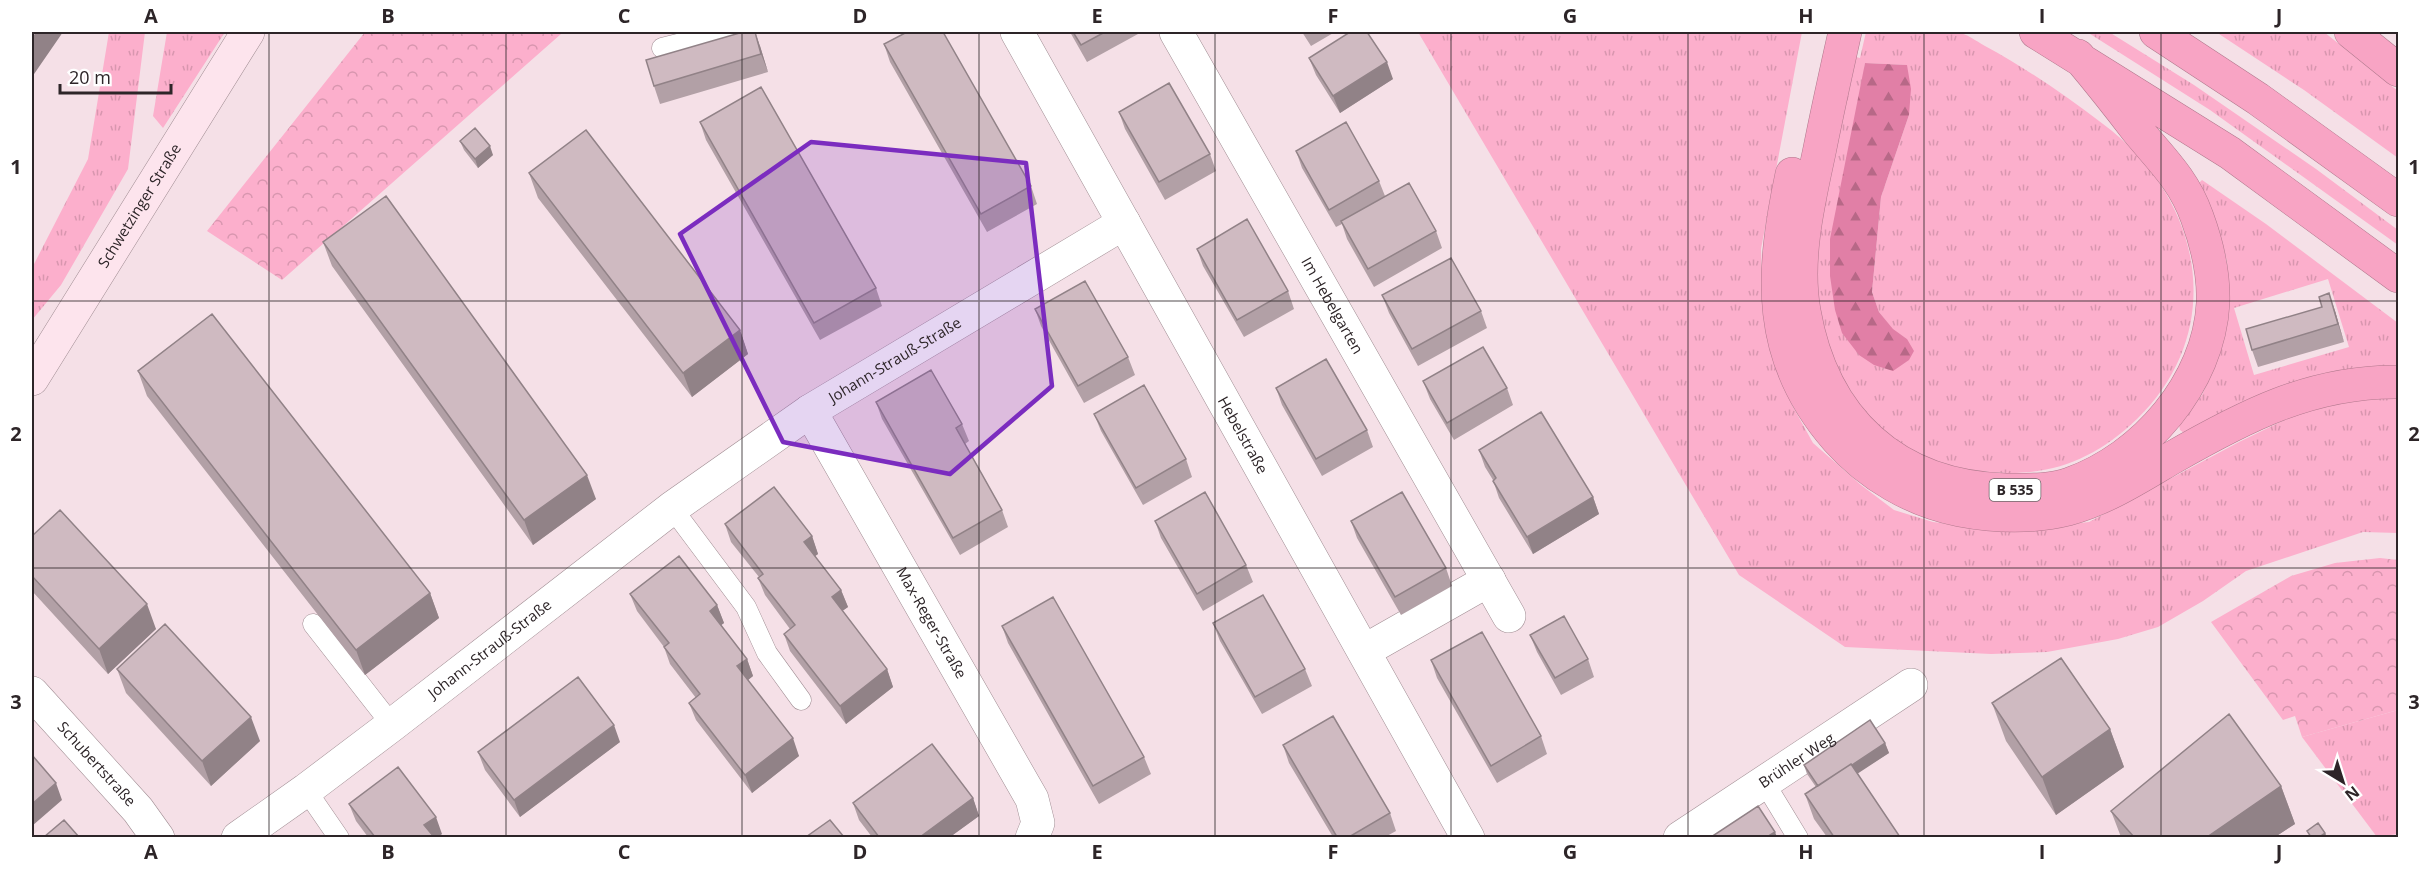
<svg xmlns="http://www.w3.org/2000/svg" width="2430" height="869" font-family="'Open Sans',sans-serif">
	<style>
		.grass { fill: url(#grass-tufts); fill-rule: evenodd }
		.forest { fill: url(#forest-firs) }
		.park { fill: url(#park-crowns) }
		.lines { fill: none; stroke-linecap: round; stroke-linejoin: round }
		.lane-casing { stroke: #a08d93; stroke-width: 21 }
		.street-casing { stroke: #a08d93; stroke-width: 34 }
		.secondary-casing { stroke: #a08d93; stroke-width: 34 }
		.highway-casing { stroke: #b1788d; stroke-width: 34 }
		.lane { stroke: #fff; stroke-width: 20 }
		.street { stroke: #fff; stroke-width: 33 }
		.secondary { stroke: #fde4ed; stroke-width: 33 }
		.highway { stroke: #f8a4c4; stroke-width: 33 }
		.wall { fill: #b2a0a6 }
		.shaded-wall { fill: #918287 }
		.building { fill: #cfbac1; stroke: #918287; stroke-width: 1.5 }
		.marked { fill: #7b2cbf; fill-opacity: 0.2; stroke: #7b2cbf; stroke-width: 4.5; stroke-linejoin: round }
		.grid { fill: none; stroke: #2d2528; stroke-width: 1.5; stroke-opacity: 0.55 }
		.labels { text-anchor: middle; stroke-width: 4.5; stroke-linejoin: round; paint-order: stroke }
		.shield { fill: #fff; stroke: #6c6668; stroke-width: 1.5 }
		.shield-label { font-size: 14px; font-weight: bold; fill: #2d2528 }
		.street-label { font-size: 15px; fill: #2d2528; stroke: #fff }
		.neatline { fill: none; stroke: #2d2528; stroke-width: 2 }
		.grid-label { font-size: 20px; text-anchor: middle; font-weight: bold; fill: #2d2528 }
	</style>
	<defs>
		<pattern id="grass-tufts" width="24" height="20" patternUnits="userSpaceOnUse" patternTransform="scale(1.5)"><rect width="24" height="20" fill="#fcafcc"/><path d="M3 7l-1-3M5 7V3M7 7l1-3M15 17l-1-3M17 17v-4M19 17l1-3" fill="none" stroke="#d896af"/></pattern>
		<pattern id="forest-firs" width="22" height="20" patternUnits="userSpaceOnUse" patternTransform="scale(1.5)"><rect width="22" height="20" fill="#e17fa6"/><path d="M5 1l3.5 6h-7zM16 11l3.5 6h-7z" fill="#b76887"/></pattern>
		<pattern id="park-crowns" width="20" height="18" patternUnits="userSpaceOnUse" patternTransform="scale(1.5)"><rect width="20" height="18" fill="#fcafcc"/><path d="M2 6a3 3 0 1 1 6 0M12 15a3 3 0 1 1 6 0" fill="none" stroke="#d896af"/></pattern>
	</defs>
	<rect width="100%" height="100%" fill="#f5e0e7"/>
	<!-- grass -->
	<path class="grass" d="M109,32H145L128,169L61,285L32,320V268L88,159Z
		M167,32H225L163,128L153,116Z
		M1418,32H1802L1761,249L1763,299L1772,346L1792,405L1813,443L1861,485L1894,510L1933,522L2006,531L2089,522L2239,442L2299,413L2360,397L2398,396V533L2363,532L2246,571L2203,601L2158,627L2118,639L2047,652L1991,654L1845,647L1739,575Z
		M1866,32C1895,32 1927,28 1956,32C1966,33 1976,41 1985,46C2026,68 2066,96 2103,124C2201,197 2230,328 2137,419C2088,466 2038,480 1972,470C1922,463 1878,436 1852,393C1844,381 1833,367 1828,354C1824,343 1813,290 1813,278C1813,256 1820,231 1824,208C1832,157 1840,106 1848,55L1860,58ZM1865,63L1906,65L1909,115L1881,197L1872,292L1879,312L1893,330L1907,339L1835,310Z
		M2087,32H2109L2194,85L2316,169L2398,230V245L2210,110Z
		M2216,32H2324L2398,91V158L2304,90Z
		M2202,180L2266,224L2398,323V366C2314,365 2258,397 2184,433L2180,430L2179,425L2202,395L2214,369L2221,344L2228,281L2227,261L2217,225L2198,184ZM2328,279L2349,347L2254,375L2234,308Z
		M2398,710V834L2377,837L2302,737Z"/>
	<!-- forest -->
	<path class="forest" d="M1865,63L1907,65L1911,89L1909,115L1881,197L1872,292L1879,312L1893,329L1907,339L1914,351L1909,360L1893,371L1874,365L1859,355L1842,333L1835,310L1830,276V239Z"/>
	<!-- park -->
	<path class="park" d="M365,32H560L561,34L282,280L207,231Z
		M2380,558L2398,560V710L2302,737L2295,716L2283,720L2211,622L2291,576L2335,563Z"/>
	<g class="lines">
		<defs>
			<path id="lane" d="M662,48L726,32
				M672,508L746,607L767,653L801,700
				M313,624L392,725
				M1764,782L1798,838
				M306,790L339,838"/>
			<g id="street">
				<path id="s1" d="M1017,32L1468,838"/>
				<path id="s2" d="M1176,32L1509,616"/>
				<path id="s3" d="M810,411L1032,799L1038,823L1032,838"/>
				<path d="M1364,651L1489,580"/>
				<path id="s4" d="M32,693L138,810L158,838"/>
				<path id="s5" d="M238,838L306,790L392,725L672,508L810,411L1124,223"/>
				<path id="s6" d="M1680,838L1911,685"/>
			</g>
			<g id="secondary">
				<path id="s7" d="M32,379L248,32"/>
			</g>
			<path id="highway" d="M1845,32C1836,72 1827,113 1819,153C1808,204 1795,259 1804,311C1823,420 1895,487 2006,490C2026,490 2051,491 2070,484C2144,458 2209,383 2213,303C2214,274 2207,244 2197,217C2184,180 2161,159 2137,130C2118,105 2098,80 2078,56
				M2036,32L2230,153L2398,276
				M2156,32L2258,99L2398,200
				M2351,32L2398,70
				M1792,174C1771,273 1765,357 1837,439C1869,475 1913,501 1960,510C1997,517 2032,518 2068,509C2105,499 2138,478 2170,459C2243,417 2311,381 2398,382"/>
		</defs>
		<!-- lane casing -->
		<use href="#lane" class="lane-casing"/>
		<!-- street casing -->
		<use href="#street" class="street-casing"/>
		<!-- secondary casing -->
		<use href="#secondary" class="secondary-casing"/>
		<!-- highway casing -->
		<use href="#highway" class="highway-casing"/>
		<!-- lane -->
		<use href="#lane" class="lane"/>
		<!-- street -->
		<use href="#street" class="street"/>
		<!-- secondary -->
		<use href="#secondary" class="secondary"/>
		<!-- highway -->
		<use href="#highway" class="highway"/>
	</g>
	<!-- wall -->
	<path class="wall" d="M1070,32H1137L1138,34L1087,62Z
		M1302,32H1335L1311,46Z
		M884,44L1031,186L1037,204L987,232L890,62Z
		M760,46L768,72L660,104L654,86Z
		M1309,58L1393,79L1340,113L1316,75Z
		M1119,112L1210,154L1216,171L1165,200L1125,129Z
		M700,122L876,288L882,306L820,340L706,140Z
		M460,141L493,155L478,168L464,150Z
		M1296,151L1379,181L1385,196L1436,231L1442,248L1374,287L1347,239L1342,224L1336,227L1302,168Z
		M529,173L740,330L748,354L692,397L538,198Z
		M323,242L596,499L533,545L332,266Z
		M1197,249L1288,291L1294,309L1244,337L1203,266Z
		M1382,295L1481,311L1487,328L1418,366L1389,313Z
		M1035,309L1128,357L1135,375L1084,403L1041,326Z
		M2335,311L2344,342L2258,367L2252,350Z
		M138,371L430,593L439,618L365,675L147,396Z
		M1423,381L1507,388L1513,405L1454,440L1430,399Z
		M1276,388L1367,430L1373,447L1322,476L1282,405Z
		M876,402L962,424L969,441L965,444L1002,510L1008,527L960,555L882,419Z
		M1094,414L1186,459L1192,477L1143,505L1101,431Z
		M1479,450L1593,497L1599,514L1533,554L1499,498L1493,480L1485,467Z
		M1155,521L1246,565L1253,582L1203,611L1161,538Z
		M1351,521L1446,568L1452,586L1401,615L1357,538Z
		M725,524L812,536L818,554L815,556L841,590L848,607L842,611L887,669L893,687L846,724L790,651L784,634L790,629L765,595L758,578L759,577L731,542Z
		M32,536L156,629L108,674L32,591Z
		M630,594L717,605L724,623L721,625L747,659L753,676L748,680L799,756L752,793L696,720L689,703L696,698L670,664L664,647L637,611Z
		M1213,623L1305,669L1312,686L1262,714L1220,641Z
		M1002,626L1144,757L1151,774L1099,804L1008,643Z
		M1530,635L1588,659L1594,677L1561,695L1537,652Z
		M1431,660L1541,736L1547,754L1497,783L1437,678Z
		M117,669L260,741L211,786L126,693Z
		M1992,703L2110,729L2124,767L2056,815L2006,741Z
		M620,742L520,817L485,770L478,752Z
		M1885,743L1889,753L1857,773L1900,837H1827L1814,819L1805,794L1816,787L1807,774L1804,765Z
		M1283,745L1390,813L1396,831L1385,837H1333L1289,763Z
		M2281,786L2295,824L2275,837H2121L2111,811Z
		M973,798L979,816L950,837H872L859,820L853,803Z
		M349,804L442,834L437,837H368L356,821Z"/>
	<!-- shaded-wall -->
	<path class="shaded-wall" d="M37,32H63L32,77V40Z
		M755,32L760,46L768,72L761,54Z
		M1387,62L1393,79L1340,113L1333,96Z
		M490,146L493,155L478,168L475,159Z
		M2329,293L2335,311L2344,342L2338,324Z
		M740,330L748,354L692,397L683,373Z
		M587,475L596,499L533,545L524,520Z
		M1593,497L1599,514L1533,554L1527,537Z
		M812,536L818,554L811,559L804,542Z
		M841,590L848,607L838,614L832,597Z
		M430,593L439,618L365,675L356,650Z
		M147,604L156,629L108,674L99,649Z
		M717,605L724,623L716,629L710,611Z
		M747,659L753,676L743,684L737,666Z
		M887,669L893,687L846,724L840,706Z
		M251,717L260,741L211,786L202,761Z
		M614,725L620,742L520,817L514,800Z
		M2110,729L2124,767L2056,815L2042,777Z
		M793,738L799,756L752,793L745,775Z
		M1885,743L1889,753L1822,797L1819,788Z
		M56,783L62,800L32,826V804Z
		M2281,786L2295,824L2275,837H2207Z
		M973,798L979,816L950,837H920Z
		M436,817L442,834L437,837H429L424,825Z
		M1775,832L1777,837H1767Z
		M2325,833L2327,837H2319Z"/>
	<!-- building -->
	<path class="building" d="M32,32H37L32,40Z
		M743,32H755L761,54L654,86L646,60Z
		M907,32H943L1031,186L981,214L884,44Z
		M1073,32H1105L1081,45Z
		M1350,32H1367L1387,62L1333,96L1309,58Z
		M1169,83L1210,154L1159,182L1119,112Z
		M761,87L876,288L814,323L700,122Z
		M1346,122L1379,181L1329,210L1296,151Z
		M475,128L490,146L475,159L460,141Z
		M586,130L740,330L683,373L529,173Z
		M1409,183L1436,231L1368,269L1341,221Z
		M386,196L587,475L524,520L323,242Z
		M1247,219L1288,291L1237,320L1197,249Z
		M1451,258L1481,311L1412,349L1382,295Z
		M1085,281L1128,357L1078,386L1035,309Z
		M2329,293L2338,324L2252,350L2246,329L2322,307L2319,297Z
		M212,314L430,593L356,650L138,371Z
		M1483,347L1507,388L1447,423L1423,381Z
		M1326,359L1367,430L1316,459L1276,388Z
		M931,370L962,424L956,428L1002,510L953,538L876,402Z
		M1144,385L1186,459L1136,488L1094,414Z
		M1541,412L1593,497L1527,537L1493,481L1496,478L1479,450Z
		M774,487L812,536L804,542L841,590L832,597L887,669L840,706L784,634L795,625L758,578L763,574L725,524Z
		M1205,492L1246,565L1197,594L1155,521Z
		M1402,492L1446,568L1395,597L1351,521Z
		M60,510L147,604L99,649L32,576V536Z
		M679,556L717,605L710,611L747,659L737,666L793,738L745,775L689,703L700,694L664,647L669,643L630,594Z
		M1263,595L1305,669L1255,697L1213,623Z
		M1053,597L1144,757L1093,786L1002,626Z
		M1564,616L1588,659L1555,678L1530,635Z
		M165,624L251,717L202,761L117,669Z
		M1482,632L1541,736L1491,766L1431,660Z
		M2061,658L2110,729L2042,777L1992,703Z
		M578,677L614,725L514,800L478,752Z
		M2229,714L2281,786L2207,837H2134L2111,811Z
		M1333,716L1390,813L1349,837H1337L1283,745Z
		M1870,720L1885,743L1852,765L1851,764L1818,786L1804,765Z
		M932,744L973,798L920,837H879L853,803Z
		M32,755L56,783L32,804Z
		M1851,764L1900,837H1834L1805,794Z
		M398,767L436,817L424,825L434,837H375L349,804Z
		M1758,806L1775,832L1767,837H1711Z
		M64,820L79,837H44Z
		M830,820L844,837H806Z
		M2318,823L2325,833L2319,837H2311L2307,831Z"/>
	<!-- marked area -->
	<path class="marked" d="M811,142L1026,163L1052,386L950,474L783,442L680,234Z"/>
	<!-- grid -->
	<path class="grid" d="M269,32V838M506,32V838M742,32V838M979,32V838M1215,32V838M1451,32V838M1688,32V838M1924,32V838M2161,32V838M32,301H2398M32,568H2398"/>
	<g class="labels">
		<!-- shield labels -->
		<rect class="shield" x="1989.5" y="479" width="51" height="22" rx="4.5"/>
		<g class="shield-label">
			<text x="2015" y="495">B 535</text>
		</g>
		<!-- street labels -->
		<g class="street-label">
			<text dy="5" stroke="none"><textPath href="#s7" startOffset="204">Schwetzinger Straße</textPath></text>
			<text dy="5" stroke="none"><textPath href="#s2" startOffset="315">Im Hebelgarten</textPath></text>
			<text dy="5" stroke="none"><textPath href="#s5" startOffset="813">Johann-Strauß-Straße</textPath></text>
			<text dy="5" stroke="none"><textPath href="#s1" startOffset="462">Hebelstraße</textPath></text>
			<text dy="5" stroke="none"><textPath href="#s3" startOffset="244">Max-Reger-Straße</textPath></text>
			<text dy="5" stroke="none"><textPath href="#s5" startOffset="315">Johann-Strauß-Straße</textPath></text>
			<text dy="5" stroke="none"><textPath href="#s6" startOffset="140">Brühler Weg</textPath></text>
			<text dy="5" stroke="none"><textPath href="#s4" startOffset="96">Schubertstraße</textPath></text>
		</g>
	</g>
	<!-- border -->
	<rect width="2430" height="869" fill="none" stroke="#ffffff" stroke-width="66"/>
	<!-- north arrow -->
	<g transform="translate(2343 782) rotate(142)" stroke="#ffffff" stroke-width="4.5" paint-order="stroke">
	<path d="M0-4.5L10 22L0 15L-10 22Z" fill="#2d2528"/>
	<text y="-9" font-size="16" font-weight="bold" text-anchor="middle" fill="#2d2528">N</text>
	</g>
	<!-- scale -->
	<path d="M60 84v9h111v-9" fill="none" stroke="#2d2528" stroke-width="3"/>
	<text x="69" y="84" font-size="18" fill="#2d2528" stroke="#ffffff" stroke-width="4.5" paint-order="stroke">20 m</text>
	<rect x="33" y="33" width="2364" height="803" class="neatline"/>
	<g class="grid-label">
		<text x="151" y="23">A</text>
		<text x="388" y="23">B</text>
		<text x="624" y="23">C</text>
		<text x="860" y="23">D</text>
		<text x="1097" y="23">E</text>
		<text x="1333" y="23">F</text>
		<text x="1570" y="23">G</text>
		<text x="1806" y="23">H</text>
		<text x="2042" y="23">I</text>
		<text x="2279" y="23">J</text>
		<text x="16" y="174">1</text>
		<text x="2414" y="174">1</text>
		<text x="16" y="441">2</text>
		<text x="2414" y="441">2</text>
		<text x="16" y="709">3</text>
		<text x="2414" y="709">3</text>
		<text x="151" y="859">A</text>
		<text x="388" y="859">B</text>
		<text x="624" y="859">C</text>
		<text x="860" y="859">D</text>
		<text x="1097" y="859">E</text>
		<text x="1333" y="859">F</text>
		<text x="1570" y="859">G</text>
		<text x="1806" y="859">H</text>
		<text x="2042" y="859">I</text>
		<text x="2279" y="859">J</text>
	</g>
</svg>
